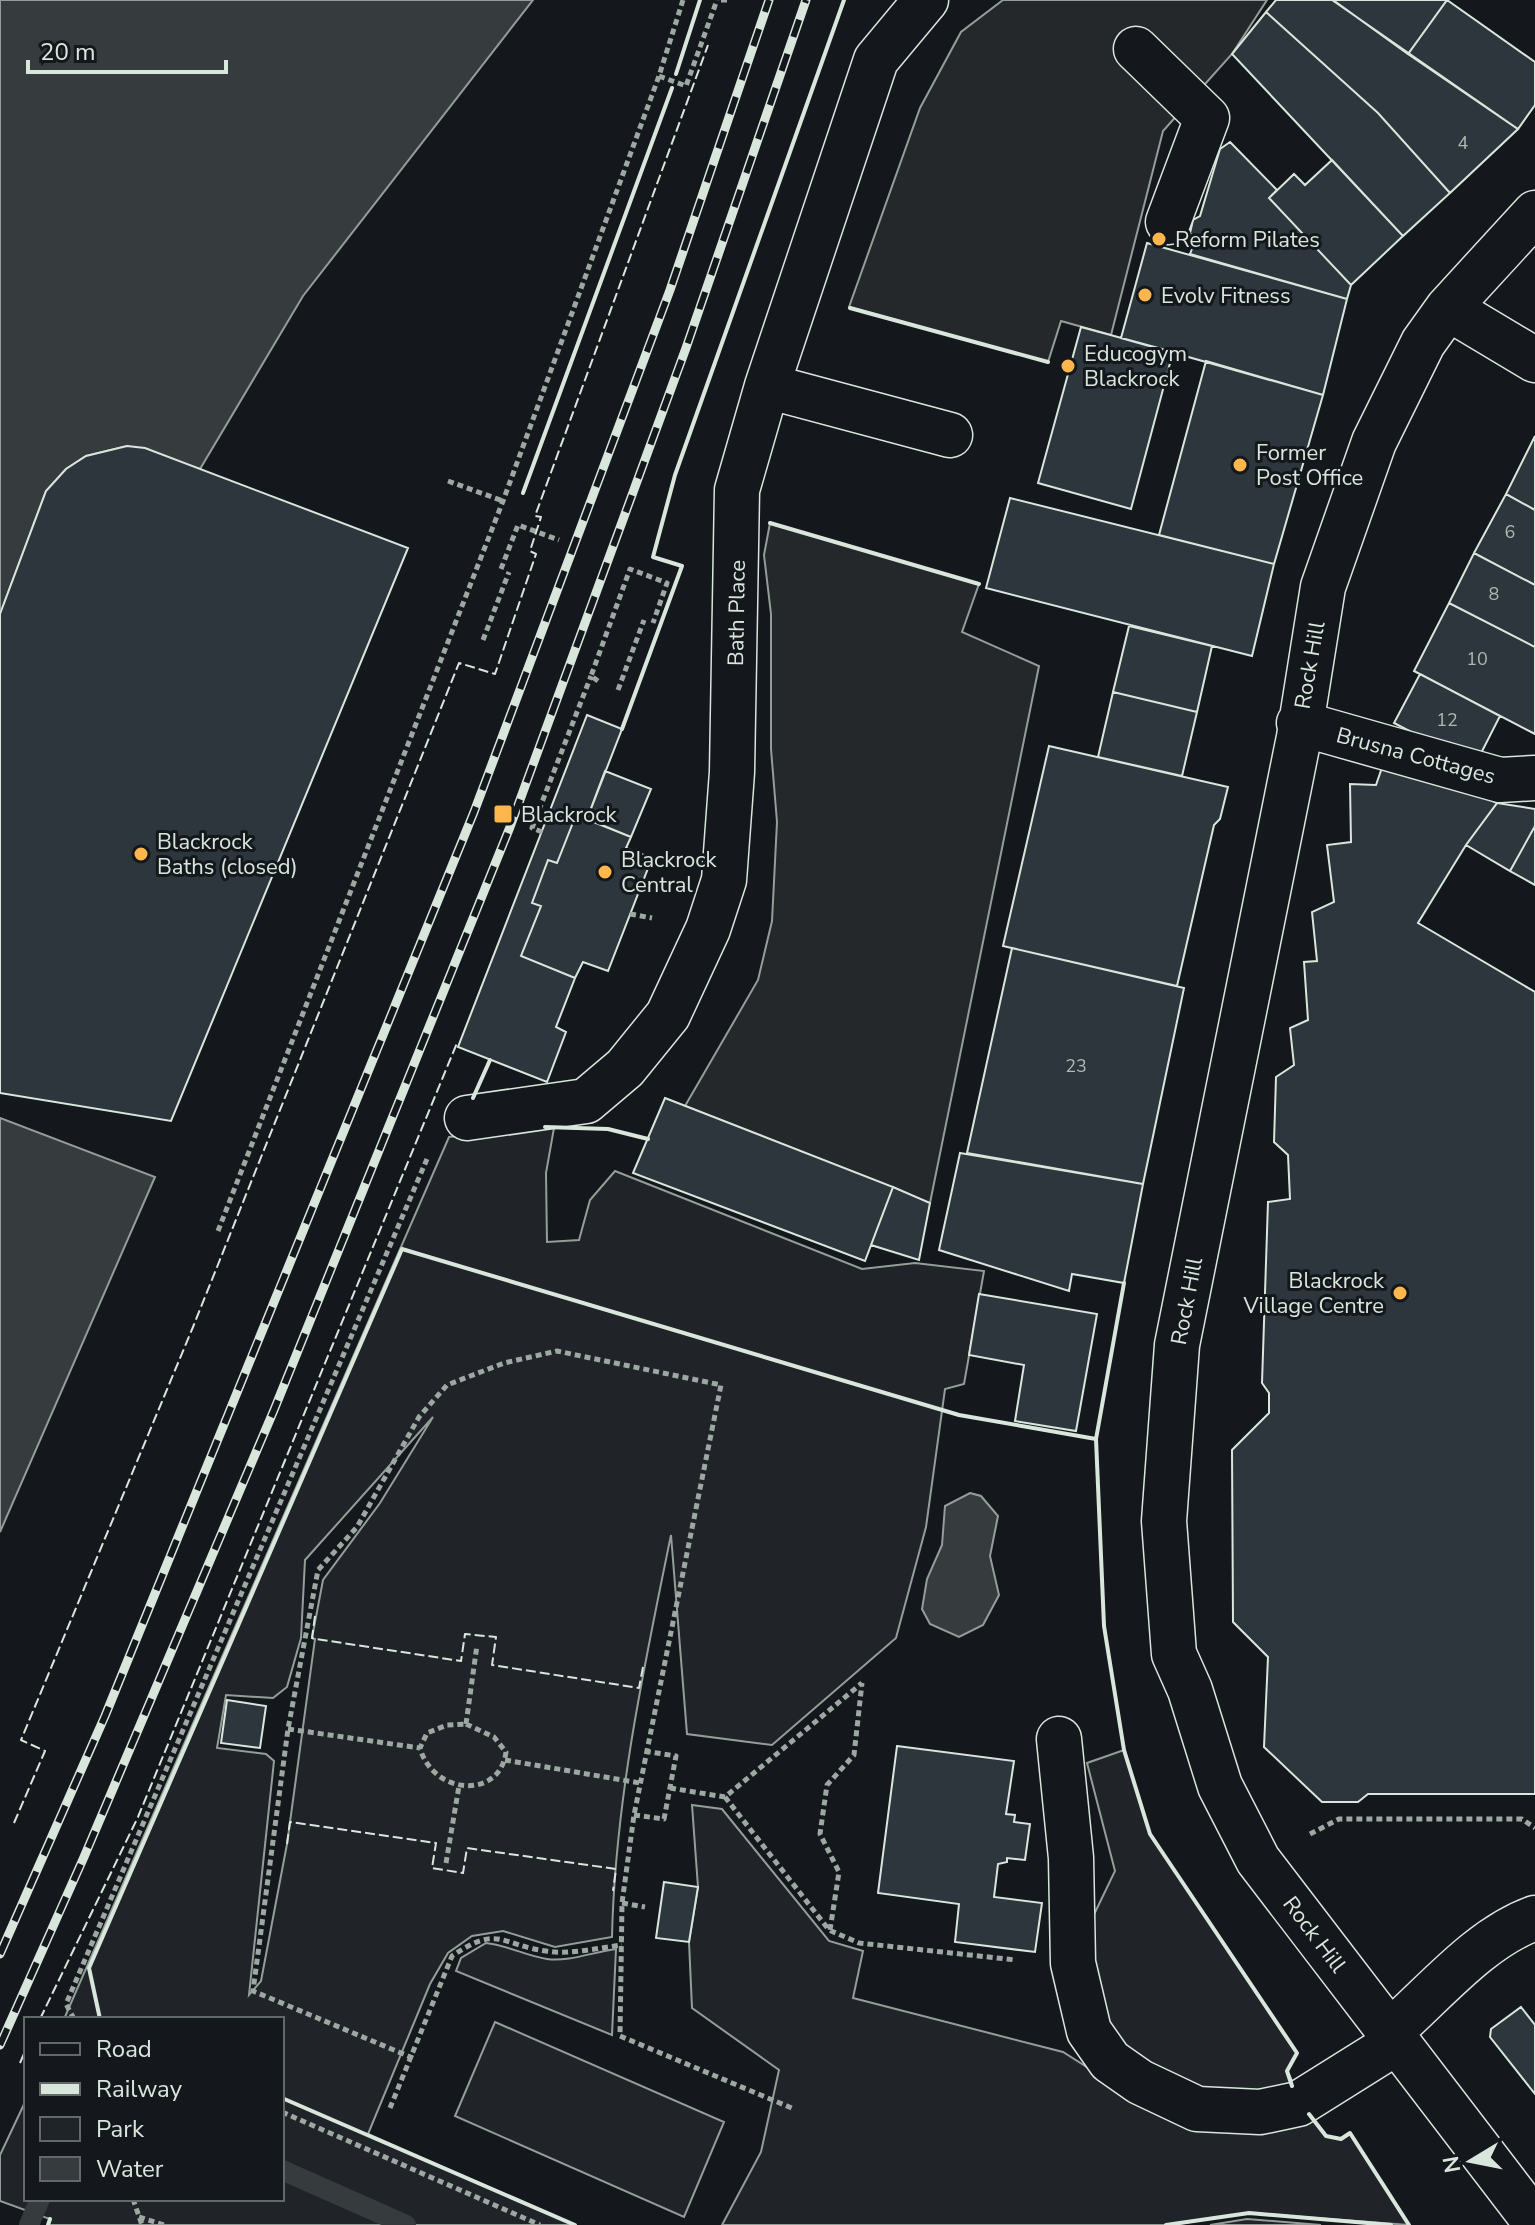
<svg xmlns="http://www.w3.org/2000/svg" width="1535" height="2225" font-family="'Nunito Sans',sans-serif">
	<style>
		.green { fill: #202428; stroke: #939e99; stroke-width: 2; fill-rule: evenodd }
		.parking { fill: #24282b; stroke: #939e99; stroke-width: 2 }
		.water { fill: #363b3e; stroke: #939e99; stroke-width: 2 }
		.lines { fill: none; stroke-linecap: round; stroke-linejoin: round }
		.stream { stroke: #363b3e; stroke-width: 20 }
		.building { fill: #2c363c; stroke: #d8e6dc; stroke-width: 2 }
		.minor-casing { stroke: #d8e6dc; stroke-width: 47 }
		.path { stroke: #9da8a2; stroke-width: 5; stroke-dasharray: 6 4; stroke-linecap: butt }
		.minor { stroke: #14181c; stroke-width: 44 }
		.rail-casing { stroke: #d8e6dc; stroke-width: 9 }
		.rail { stroke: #14181c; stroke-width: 6; stroke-dasharray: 18; stroke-linecap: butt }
		.fence { stroke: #d8e6dc; stroke-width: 2; stroke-dasharray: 10 4; stroke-linecap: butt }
		.wall { stroke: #d8e6dc; stroke-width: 4 }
		.poi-dot { fill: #ffb74d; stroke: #14181c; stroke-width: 3 }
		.labels { text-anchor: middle; stroke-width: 6; stroke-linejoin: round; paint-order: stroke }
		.number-label { font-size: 18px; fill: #adbab4 }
		.poi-label { font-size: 22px; fill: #d8e6dc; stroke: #14181c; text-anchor: start }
		.street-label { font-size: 22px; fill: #d8e6dc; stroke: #14181c }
	</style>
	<rect width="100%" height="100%" fill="#14181c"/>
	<!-- green -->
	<path class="green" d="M541,1127L554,1128L546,1173L547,1242L579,1240L590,1200L615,1171L862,1269L915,1263L984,1271L964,1384L945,1389L926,1527L896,1638L772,1745L687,1734L671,1535C644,1667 615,1801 612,1937L555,1947L503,1931L472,1936L448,1953L430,1984L368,2134L575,2225H48L50,2219L0,2201V2155L26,2100V2199H282V2019H64L449,1137ZM433,1417L380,1503L323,1580L312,1638L315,1639L287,1844L261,1981L249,1995L274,1761L266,1754L217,1748L226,1695L273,1698L287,1687L301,1638L305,1560Z
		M1124,1750L1150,1834L1297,2053L1287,2071L1296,2088L1218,2094L1173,2081L1121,2048L1095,2013L1088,1927L1115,1871L1087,1763Z
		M692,1805L722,1809L829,1941L863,1951L853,1998L1063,2052L1134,2097L1307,2113L1326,2136L1341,2139L1350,2133L1409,2225L1249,2213L1171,2225H722L761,2152L779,2070L692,2008L689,1942L698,1887Z
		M486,1943C507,1945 526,1956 547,1959C569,1962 593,1952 616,1949L612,2035L456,1971L461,1958Z
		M495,2022L724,2122L684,2217L455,2116Z
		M1247,2219L1321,2225H1210Z"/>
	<!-- parking -->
	<path class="parking" d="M1003,0H1267L1232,54L1163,131L1111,335L1061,321L1048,362L849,307L920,108L961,32Z
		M770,523L979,584L962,632L1039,666L930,1203L685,1106L758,980L772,921L777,822L771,749V614L764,555Z"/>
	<!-- water -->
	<path class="water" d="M0,0H533L303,296L200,469L127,446L86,456L66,469L46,491L0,614Z
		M0,1118L155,1177L0,1532Z
		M970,1493L981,1496L998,1516L990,1556L999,1595L983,1625L959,1637L930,1624L922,1609L927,1579L942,1545L945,1506Z"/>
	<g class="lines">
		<!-- stream -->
		<path class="stream" d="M282,2170L406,2225
			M29,2225L40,2199"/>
	</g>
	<!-- building -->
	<path class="building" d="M1276,0H1332L1518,129L1450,193L1378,113L1266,12Z
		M1333,0H1447L1408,54Z
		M1447,0L1535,62V105L1518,129L1408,54Z
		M1266,12L1378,113L1450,193L1403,236L1232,54Z
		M1230,142L1277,190L1269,198L1351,285L1347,299L1190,254L1195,241L1190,233L1193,220L1200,216L1220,149Z
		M1332,160L1403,236L1351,285L1269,198L1294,174L1305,185Z
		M1147,243L1347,299L1323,395L1121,338Z
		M1081,327L1173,352L1131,509L1038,483Z
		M1206,361L1323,395L1274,564L1159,535Z
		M1535,436V510L1506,494Z
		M127,446L145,448L408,548L171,1121L0,1093V614L46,491L66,469L86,456Z
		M1506,494L1535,510V585L1474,553Z
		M1010,498L1274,564L1252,656L986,588Z
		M1474,553L1535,585V647L1449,603Z
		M1449,603L1535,647V734L1414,671Z
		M1129,626L1212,646L1197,712L1113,692Z
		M1420,674L1500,716L1475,765L1394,723Z
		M1113,692L1197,712L1182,776L1098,757Z
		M587,715L622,729L587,819L576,815L557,863L548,860L532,903L541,906L521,956L575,978L556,1027L566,1032L547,1082L458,1047Z
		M1049,746L1228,787L1220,819L1214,825L1177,986L1003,946Z
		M1388,750L1497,803L1466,845L1418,923L1535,992V1794H1368L1358,1802H1322L1264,1747L1268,1657L1233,1622L1232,1450L1269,1413V1393L1262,1383L1268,1202L1290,1199L1288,1155L1274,1142L1276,1077L1294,1065L1290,1028L1308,1020L1304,962L1317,961L1312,912L1334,902L1327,845L1351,842L1350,784L1376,785Z
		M605,771L651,789L631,837L587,819Z
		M1497,803L1535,809V826L1510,871L1466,845Z
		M576,815L631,837L626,848L652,858L608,971L583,962L575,978L521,956L541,906L532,903L548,860L557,863Z
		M1535,826V885L1510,871Z
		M1012,948L1184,988L1143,1184L967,1153Z
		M665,1098L893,1187L865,1261L633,1173Z
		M960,1153L1143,1184L1124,1283L1072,1274L1069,1291L939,1250Z
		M893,1187L930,1203L919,1260L871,1245Z
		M979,1294L1097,1314L1076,1431L1015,1421L1024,1365L969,1355Z
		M227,1700L266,1706L260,1748L221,1743Z
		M897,1746L1014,1761L1006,1814L1015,1815L1014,1822L1030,1824L1025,1860L1007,1858V1862L998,1864L994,1897L1042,1903L1035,1952L955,1942L959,1904L878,1893Z
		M664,1882L698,1887L689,1942L656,1938Z
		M1521,2007L1535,2025V2094L1490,2037L1491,2029Z"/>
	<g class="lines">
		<defs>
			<path id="minor" d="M1136,49L1207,118L1168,222
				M1535,213L1448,308L1423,343L1374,442L1323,587L1299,737L1177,1345L1164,1521L1174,1654L1190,1690L1220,1786L1258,1860L1535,2222
				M1448,308L1535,360
				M767,386L950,435
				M1299,723L1500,780L1535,778
				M467,1118L586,1101L625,1068L668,1015L708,929L724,880L732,772L737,490L767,386L876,60L926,0
				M1059,1739L1071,1858L1073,1963L1089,2031L1110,2061L1140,2082L1197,2109L1260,2112L1298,2104L1397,2042
				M1390,2032C1434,1994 1479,1938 1535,1918"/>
		</defs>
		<!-- minor casing -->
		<use href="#minor" class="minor-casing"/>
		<!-- path -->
		<path class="path" d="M721,0H729
			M659,76L686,86L717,0
			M448,481L503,501
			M501,569L518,525L559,540
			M483,640L509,572
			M598,681L591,676L630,569L667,583L653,623
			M618,690L644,620
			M542,832L532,828L591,676
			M630,914L652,918
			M218,1231L503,501L659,76L683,0
			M466,1724L494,1737L506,1752C500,1800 433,1795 420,1748L427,1733L447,1725Z
			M466,1724L477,1645
			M288,1729L420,1748
			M505,1760L640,1783
			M670,1788L725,1797L862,1683
			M725,1797L829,1930L859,1943L1016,1960
			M634,1815L664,1819L676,1756L644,1751
			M1310,1834L1339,1819H1522L1535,1828
			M446,1863L459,1786
			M622,1903L645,1907
			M830,1930L839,1872L820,1834L827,1785L854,1755L862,1683
			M74,2019L66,2004L427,1159
			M413,2058L253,1991L288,1729L318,1570L357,1527L419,1417L447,1385L504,1363L557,1351L721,1385L634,1815L622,1903L620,2036L794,2109
			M390,2108L452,1956C499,1924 500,1945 546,1951C570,1955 597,1948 622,1945
			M282,2112L540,2225
			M133,2199L142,2225
			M139,2217L164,2225"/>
		<!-- minor -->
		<use href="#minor" class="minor"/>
		<defs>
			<path id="rail" d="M0,1954L105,1716L474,812L670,290L769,0
				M0,2045L84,1857L274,1410L510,827L686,348L806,0"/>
		</defs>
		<!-- rail casing -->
		<use href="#rail" class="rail-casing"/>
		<!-- rail -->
		<use href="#rail" class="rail"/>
		<!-- fence -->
		<path class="fence" d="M315,1616L312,1638L316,1639L461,1661L465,1634L496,1637L492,1665L639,1688L643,1667
			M14,1823L45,1751L21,1740L193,1327L459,663L495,674L536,554L530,551L541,517L535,516L708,45
			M287,1844L290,1822L436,1843L432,1868L463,1873L467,1848L616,1869L613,1891
			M40,2019L138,1817L457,1043
			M20,2063L26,2049"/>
		<!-- wall -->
		<path class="wall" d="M676,74L700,0
			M850,308L1048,362
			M523,493L672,88
			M770,523L979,584
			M622,729L682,566L653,557L675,475L844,0
			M473,1098L490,1060
			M545,1127L608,1129L648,1139
			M1096,1439L1124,1283
			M100,2019L89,1968L402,1249L959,1415L1096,1439L1104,1626L1124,1750L1150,1834L1297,2053L1287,2071L1292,2086
			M282,2098L575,2225
			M1309,2114L1326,2136L1341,2139L1350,2133L1409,2225
			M48,2225L50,2219
			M1166,2225L1249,2213L1391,2225"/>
	</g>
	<!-- markers -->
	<g class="poi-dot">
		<circle cx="1159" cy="239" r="8"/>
		<circle cx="1145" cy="295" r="8"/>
		<circle cx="1068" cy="366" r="8"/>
		<circle cx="1240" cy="465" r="8"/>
		<rect x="493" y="804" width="20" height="20" rx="4"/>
		<circle cx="141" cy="854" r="8"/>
		<circle cx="605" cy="872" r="8"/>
		<circle cx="1400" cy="1293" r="8"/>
	</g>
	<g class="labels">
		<!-- number labels -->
		<g class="number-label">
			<text x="1463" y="149">4</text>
			<text x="1510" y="538">6</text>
			<text x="1494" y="600">8</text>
			<text x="1477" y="665">10</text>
			<text x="1447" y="726">12</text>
			<text x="1076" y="1072">23</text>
		</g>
		<!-- poi labels -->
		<g class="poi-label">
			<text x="1175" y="247">Reform Pilates</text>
			<text x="1161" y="303">Evolv Fitness</text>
			<text x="1084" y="361">Educogym<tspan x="1084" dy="25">Blackrock</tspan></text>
			<text x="1256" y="460">Former<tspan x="1256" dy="25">Post Office</tspan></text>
			<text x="521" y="822">Blackrock</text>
			<text x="157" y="849">Blackrock<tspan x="157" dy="25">Baths (closed)</tspan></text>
			<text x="621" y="867">Blackrock<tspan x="621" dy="25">Central</tspan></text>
			<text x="1384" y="1288" text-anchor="end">Blackrock<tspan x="1384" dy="25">Village Centre</tspan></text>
		</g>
		<!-- street labels -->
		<g class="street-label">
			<text transform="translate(736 613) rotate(-89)" y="8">Bath Place</text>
			<text transform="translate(1309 665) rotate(-80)" y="8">Rock Hill</text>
			<text transform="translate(1416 755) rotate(15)" y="8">Brusna Cottages</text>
			<text transform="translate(1186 1301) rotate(-79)" y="8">Rock Hill</text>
			<text transform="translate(1315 1934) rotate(53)" y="8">Rock Hill</text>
		</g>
	</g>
	<!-- legend -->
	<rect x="24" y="2017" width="260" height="184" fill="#14181c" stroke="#626a69" stroke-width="2"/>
	<rect x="40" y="2043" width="40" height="12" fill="#14181c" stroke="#626a69" stroke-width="2"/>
	<text x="96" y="2057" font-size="24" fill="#d8e6dc">Road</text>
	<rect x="40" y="2083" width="40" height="12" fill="#d8e6dc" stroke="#626a69" stroke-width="2"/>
	<text x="96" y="2097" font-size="24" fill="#d8e6dc">Railway</text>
	<rect x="40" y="2117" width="40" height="24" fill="#202428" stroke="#626a69" stroke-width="2"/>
	<text x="96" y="2137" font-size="24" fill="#d8e6dc">Park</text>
	<rect x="40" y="2157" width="40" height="24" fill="#363b3e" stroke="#626a69" stroke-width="2"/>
	<text x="96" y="2177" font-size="24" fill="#d8e6dc">Water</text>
	<!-- north arrow -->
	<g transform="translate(1471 2161) rotate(260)" stroke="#14181c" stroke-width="6" paint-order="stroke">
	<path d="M0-6L14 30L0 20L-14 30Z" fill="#d8e6dc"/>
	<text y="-12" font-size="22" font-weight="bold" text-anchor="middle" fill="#d8e6dc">N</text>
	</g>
	<!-- scale -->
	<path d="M28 60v12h198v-12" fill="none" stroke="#d8e6dc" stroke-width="4"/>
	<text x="40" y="60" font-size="24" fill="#d8e6dc" stroke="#14181c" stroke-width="6" paint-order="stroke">20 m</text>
</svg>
